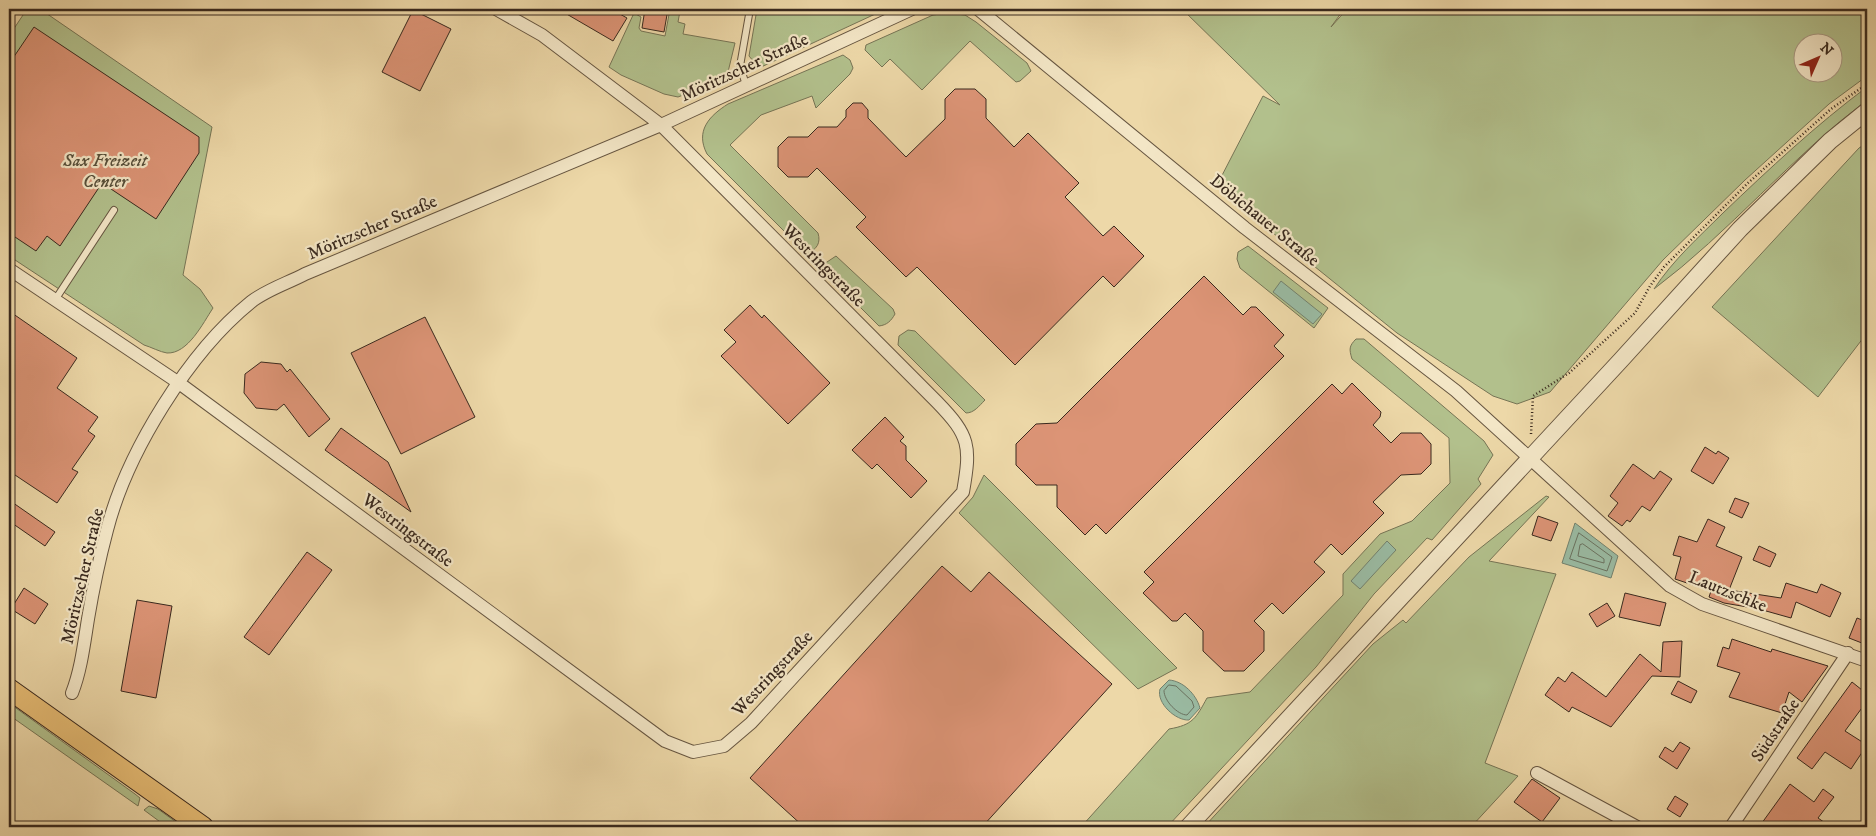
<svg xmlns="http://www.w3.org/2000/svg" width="1876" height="836" font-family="'IM FELL DW Pica',serif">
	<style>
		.green { fill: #b2c08c; stroke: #767455; fill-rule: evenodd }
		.water { fill: #9abba3; stroke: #73816e }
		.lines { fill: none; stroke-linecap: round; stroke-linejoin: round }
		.shore { stroke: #6a7260; stroke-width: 1 }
		.building { fill: #dc9476; stroke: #39291e }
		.service-casing { stroke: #665540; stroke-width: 8 }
		.minor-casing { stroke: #665540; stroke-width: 14 }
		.tertiary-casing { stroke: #665540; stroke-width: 18 }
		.primary-casing { stroke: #39291e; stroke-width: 22 }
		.path { stroke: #39291e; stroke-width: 2.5; stroke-dasharray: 1 2.5; stroke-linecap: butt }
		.service { stroke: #f3e6c6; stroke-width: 6 }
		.minor { stroke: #f3e6c6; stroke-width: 12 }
		.tertiary { stroke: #f3e6c6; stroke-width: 16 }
		.primary { stroke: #e6bc74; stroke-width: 20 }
		.labels { text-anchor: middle; stroke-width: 4.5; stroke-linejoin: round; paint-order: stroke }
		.street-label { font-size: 18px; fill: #39291e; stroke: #f3e6c6 }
		.park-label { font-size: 18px; font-style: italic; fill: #574f3a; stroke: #f3e6c6 }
	</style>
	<rect width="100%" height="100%" fill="#edd8a8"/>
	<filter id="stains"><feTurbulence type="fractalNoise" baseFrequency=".004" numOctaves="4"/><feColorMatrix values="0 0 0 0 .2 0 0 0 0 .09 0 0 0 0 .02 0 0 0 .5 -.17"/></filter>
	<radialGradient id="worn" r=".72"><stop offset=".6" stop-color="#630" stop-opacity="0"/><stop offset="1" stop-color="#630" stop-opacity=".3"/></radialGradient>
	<!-- green -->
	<path class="green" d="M27,9H40L212,127L183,275L200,289L213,308C203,323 188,354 167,353C160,352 151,347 144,345L9,256V36Z
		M670,9L680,11L678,22L685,24L683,34L735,43L728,72L720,81L678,97L664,94L621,75L609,67L634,13L641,17L639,28L641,31L665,36Z
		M757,9H886L759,68L749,56Z
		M1182,9H1344L1331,27L1347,9H1867V76L1829,104L1745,180L1663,260L1550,392L1517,404L1493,396L1397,333L1216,187L1263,96L1280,105ZM1804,42H1834V72H1804Z
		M947,13L965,15L976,22L1027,63L1031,71L1020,81L1016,82L970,41L922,90L890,59L882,67L865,50L866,45L933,15Z
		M843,55L850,60L853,68L850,74L816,108L812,96L761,115L730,145L818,233C821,243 817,249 807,254L707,154C695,131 709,116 728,104Z
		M1867,87V100C1791,157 1730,232 1654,289C1673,260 1699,237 1723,213C1769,169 1816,125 1867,87Z
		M1867,143V333L1818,397L1712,307L1859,148Z
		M1248,246L1328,308L1314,328L1240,268L1237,259L1238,252Z
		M836,256L893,309L895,314C891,321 887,325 879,326L823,270L824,264Z
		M908,330L915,331L985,400C979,406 974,413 966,413L898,345L899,336Z
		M1356,339H1364L1484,441L1493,455L1478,479L1481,484L1432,540L1427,538L1374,594L1316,667L1167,827H1081L1169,729C1193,725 1196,718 1207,698L1250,692L1343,595V574L1380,534L1412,521L1450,483L1449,438L1352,359C1349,349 1349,346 1356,339Z
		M984,475L1177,668L1138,689L959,513L973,497Z
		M1546,496L1549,497L1489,561L1556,574L1485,763L1518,776L1471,827H1204L1373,644L1403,620L1406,623L1469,557Z
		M9,703L135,794L140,798L138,806L9,715Z
		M149,806L158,809L183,827H167L144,810Z"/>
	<!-- water -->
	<path class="water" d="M1281,281L1322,314L1313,324L1273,292Z
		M1575,523L1618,556L1611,578L1562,563Z
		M1387,541L1396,550L1360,589L1351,581Z
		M1169,680C1183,681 1196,694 1200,708L1189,720C1176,721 1156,703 1160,689Z"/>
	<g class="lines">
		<!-- shore -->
		<path class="shore" d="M1579,533L1612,557L1607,571L1570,559Z
			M1583,544L1604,559V563L1578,556L1580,545Z
			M1169,685L1176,686L1192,701L1194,707L1187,715C1178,715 1164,701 1164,691Z"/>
	</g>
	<!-- building -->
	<path class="building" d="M558,9H611L627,18L613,41Z
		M645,9H668L664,32L642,28Z
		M413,10L451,29L420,91L382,72Z
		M34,27L199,137V153L156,219L102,183L60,246L47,236L36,251L9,233V64Z
		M955,89H975L986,99V118L1014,147L1028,133L1079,183L1065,197L1103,236L1114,226L1144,256L1114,287L1103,276L1015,365L917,267L906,277L856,227L866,217L817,168L808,177H788L778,167V147L788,137H808L818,127H837L846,117V110L853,103H862L868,110V118L906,157L945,119V99Z
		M1204,276L1243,315L1251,307H1256L1284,335L1274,346L1284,356L1106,534L1096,524L1085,535L1057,507V485H1036L1016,465V444L1036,424L1057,423Z
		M750,305L762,318L764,315L830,383L788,424L721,356L736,342L724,330Z
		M9,311L77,358L57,388L98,417L88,431L95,436L72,469L78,472L57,503L9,471Z
		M425,317L475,417L401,454L351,353Z
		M261,362L281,364L287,372L290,369L330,419L309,437L284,404L277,410L256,408L244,393L245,374Z
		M1352,383L1381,412L1380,417L1373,425L1391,443L1401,433H1421L1431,444V464L1421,474L1401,475L1373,502L1384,513L1342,555L1331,544L1314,562L1325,572L1283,614L1272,603L1254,621L1264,631V651L1244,671H1224L1203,651V631L1185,613L1177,621H1172L1143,593L1154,582L1144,572L1332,384L1342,394Z
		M885,417L904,437L900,441L906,446V460L927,481L911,498L877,464L872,469L852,450Z
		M341,428L388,462L411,512L325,450Z
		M1705,447L1716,454L1718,451L1729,458L1713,484L1691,471Z
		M1633,464L1654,479L1660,471L1672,479L1650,511L1642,506L1630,522L1627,520L1622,526L1608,516L1618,503L1610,496Z
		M1735,498L1749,503L1742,518L1729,512Z
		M9,500L55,532L45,546L9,521Z
		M1538,516L1558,523L1551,541L1532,535Z
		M1708,519L1725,527L1716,546L1742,557L1729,590L1781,598L1786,583L1817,593L1821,584L1841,593L1830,617L1796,602L1791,618L1759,609L1724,603L1709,597L1711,591L1675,579L1681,557L1673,555L1679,536L1697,542Z
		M1759,546L1776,554L1770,567L1753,560Z
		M307,552L332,570L269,655L244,637Z
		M942,566L971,592L989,572L1112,684L982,827H804L750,778Z
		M24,588L48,604L35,624L11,609Z
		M1625,593L1666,603L1660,626L1619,617Z
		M137,600L172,606L156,698L121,691Z
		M1607,603L1615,616L1597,627L1589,614Z
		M1857,618L1867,622V645L1849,638Z
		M1732,639L1771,652L1772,649L1828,666L1802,702L1789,692L1782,713L1729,697L1740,673L1717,666L1723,647L1729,649Z
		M1682,641L1680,677L1652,676L1611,727L1572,707L1569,712L1545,695L1558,677L1565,682L1572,672L1606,697L1640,654L1661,672L1663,642Z
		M1678,681L1697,691L1691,703L1671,694Z
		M1852,682L1867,694V701L1845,731L1867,745L1851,769L1825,752L1812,769L1797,758Z
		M1680,742L1690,748L1677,769L1659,757L1665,747L1673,752Z
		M1532,779L1560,798L1542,822L1514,802Z
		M1790,784L1814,802L1823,789L1834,797L1818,818L1831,827H1759Z
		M1675,796L1688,804L1680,817L1667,809Z"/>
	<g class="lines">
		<defs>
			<path id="service" d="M746,85L740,66L750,9
				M55,300L114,210"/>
			<path id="minor" d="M978,9L1245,228L1456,391L1670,586L1702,604L1867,661
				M9,269L179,383L665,741L693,752L724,746L751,723L963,492C971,446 970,436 937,402L661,125L542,35L496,9
				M72,693C81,670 84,644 88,619C93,589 99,560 107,530C127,452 189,352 251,302C266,290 288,283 305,274L661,125L912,9
				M1537,773L1637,827
				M1731,827L1848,653"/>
			<path id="tertiary" d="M1188,827L1621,360L1740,229L1830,141L1867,111"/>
			<path id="primary" d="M9,689L203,827"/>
		</defs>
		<!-- service casing -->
		<use href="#service" class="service-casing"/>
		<!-- minor casing -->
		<use href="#minor" class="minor-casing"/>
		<!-- tertiary casing -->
		<use href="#tertiary" class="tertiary-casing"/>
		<!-- primary casing -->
		<use href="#primary" class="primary-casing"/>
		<!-- path -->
		<path class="path" d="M1531,434L1533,396L1569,373L1635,313L1650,286L1664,267L1748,183L1831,109L1867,84"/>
		<!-- service -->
		<use href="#service" class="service"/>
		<!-- minor -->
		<use href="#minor" class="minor"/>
		<!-- tertiary -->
		<use href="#tertiary" class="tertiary"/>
		<!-- primary -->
		<use href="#primary" class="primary"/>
	</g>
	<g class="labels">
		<!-- street labels -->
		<g class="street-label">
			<text transform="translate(744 67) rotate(-25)" y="6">Möritzscher Straße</text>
			<text transform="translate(1265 220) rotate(39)" y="6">Döbichauer Straße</text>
			<text transform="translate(372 227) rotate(-23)" y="6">Möritzscher Straße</text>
			<text transform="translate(824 265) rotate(45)" y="6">Westringstraße</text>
			<text transform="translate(408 530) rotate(37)" y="6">Westringstraße</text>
			<text transform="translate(82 576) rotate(-77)" y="6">Möritzscher Straße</text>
			<text transform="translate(1728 591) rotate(22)" y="6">Lautzschke</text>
			<text transform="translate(772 673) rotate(-47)" y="6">Westringstraße</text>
			<text transform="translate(1775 730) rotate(-56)" y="6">Südstraße</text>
		</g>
		<!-- park labels -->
		<g class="park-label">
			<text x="105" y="166">Sax Freizeit<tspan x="105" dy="21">Center</tspan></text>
		</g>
	</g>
	<!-- margin -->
	<rect width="1876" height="836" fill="none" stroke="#edd8a8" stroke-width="30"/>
	<rect x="10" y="10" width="1856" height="816" fill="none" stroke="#39291e" stroke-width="2.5"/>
	<rect x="15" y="15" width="1846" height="806" fill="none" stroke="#39291e"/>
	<!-- north arrow -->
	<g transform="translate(1818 58) rotate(45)"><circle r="24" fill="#f3e6c6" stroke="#a99a83"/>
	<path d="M0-4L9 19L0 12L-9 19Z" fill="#8f2418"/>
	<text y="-8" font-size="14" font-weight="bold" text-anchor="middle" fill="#39291e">N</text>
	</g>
	<rect width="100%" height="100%" filter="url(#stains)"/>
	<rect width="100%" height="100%" fill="url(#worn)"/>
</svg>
